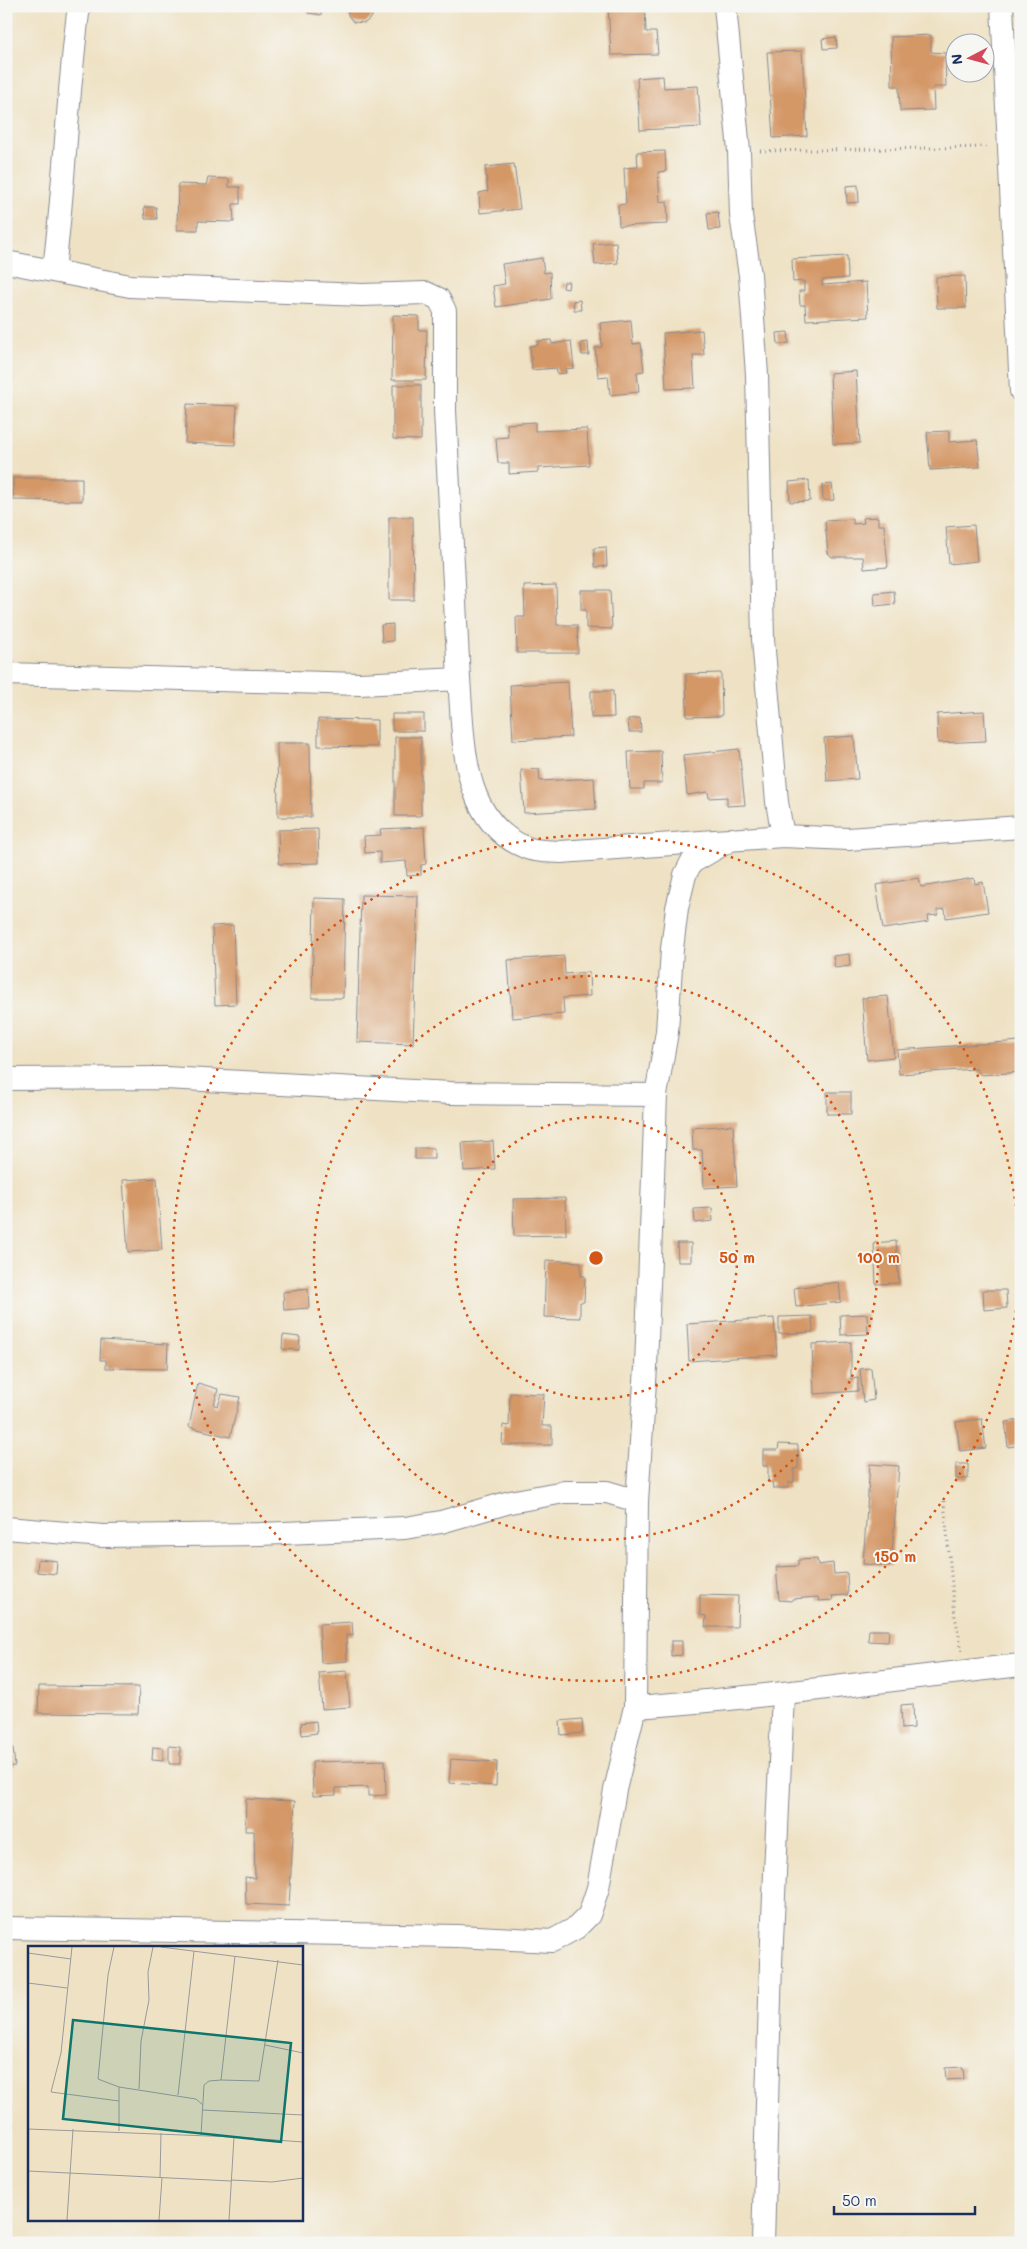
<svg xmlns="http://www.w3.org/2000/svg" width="1027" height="2249" font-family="Mali,sans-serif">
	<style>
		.building { fill: #d49766 }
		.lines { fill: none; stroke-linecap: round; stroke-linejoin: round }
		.minor-casing { stroke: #858891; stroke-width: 24 }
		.path { stroke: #858891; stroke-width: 3; stroke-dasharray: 1 4; stroke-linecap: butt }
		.minor { stroke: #fff; stroke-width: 22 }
		.ring { fill: none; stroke: #d45514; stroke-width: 2.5; stroke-dasharray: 2.5 5 }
		.inset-road { fill: none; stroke: #9a9a9b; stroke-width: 1 }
		.view { fill: #0f766e; fill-opacity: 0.15; stroke: #0f766e; stroke-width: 2.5 }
		.inset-edge { fill: none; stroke: #1b2f5e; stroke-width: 2.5 }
		.centre { fill: #d45514; stroke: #f6f6f2; stroke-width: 2.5 }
		.ring-label { font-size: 15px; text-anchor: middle; font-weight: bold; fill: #d45514; stroke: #f6f6f2; stroke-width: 4; stroke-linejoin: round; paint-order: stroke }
	</style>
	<rect width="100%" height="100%" fill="#f6f6f2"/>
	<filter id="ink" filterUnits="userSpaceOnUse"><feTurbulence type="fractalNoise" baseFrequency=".02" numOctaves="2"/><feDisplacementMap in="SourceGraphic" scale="10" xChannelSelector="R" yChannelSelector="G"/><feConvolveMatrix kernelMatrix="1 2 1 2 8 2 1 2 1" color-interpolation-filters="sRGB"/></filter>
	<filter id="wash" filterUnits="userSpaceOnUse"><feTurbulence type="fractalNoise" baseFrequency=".0096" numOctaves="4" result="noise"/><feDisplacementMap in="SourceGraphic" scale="20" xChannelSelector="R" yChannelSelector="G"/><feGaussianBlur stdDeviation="1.12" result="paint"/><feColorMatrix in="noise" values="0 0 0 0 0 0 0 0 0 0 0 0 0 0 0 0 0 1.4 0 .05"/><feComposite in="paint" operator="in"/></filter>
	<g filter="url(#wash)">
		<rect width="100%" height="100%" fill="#efe2c4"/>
		<g id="blocks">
			<!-- building -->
			<path class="building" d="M309,6H322L321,15L308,13Z
				M348,6H372V17L365,23L353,22L348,15Z
				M608,6L645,8L646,32H656L658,54L611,55Z
				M931,35V52L945,53L946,87H933L934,110L900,111L899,86H892L891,37Z
				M836,37L837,48L823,49L822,39Z
				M802,51L807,136L773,138L767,52Z
				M663,76L664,88L698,86L701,127L640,130L637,78Z
				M665,151L666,171L658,172L660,202L667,201L668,224L619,226L618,205L626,204L624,168L638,167L637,152Z
				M514,164L520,209L480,213L479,193L488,191L485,167Z
				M208,178L229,179V187H240V204H233L234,222L198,221V230H177L178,184L206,185Z
				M858,185L859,202L847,203L846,186Z
				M144,207H156L157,219H145Z
				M718,212L720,229L709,230L707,213Z
				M616,242L618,263L595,265L593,244Z
				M847,256L848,278L822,280V285L866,282L868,317L806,320L805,305H800L799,291H804V281L793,282L792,259Z
				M542,258L544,273L550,272L551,299L496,307L493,286L505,284L502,264Z
				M965,276L966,308H937L936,277Z
				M564,282H569L568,289L563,288Z
				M580,300L581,310H574L573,301Z
				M393,315L419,316V330H427L426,380H392Z
				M631,320L633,344L641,343L644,371L637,372L639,392L610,395L608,376L598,377L595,348L602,347L600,323Z
				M702,330L704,355H693L695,388L666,389L663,333Z
				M788,332L789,343L778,344L777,333Z
				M551,340L552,344L571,341L574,368L565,369L566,373L557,374L556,368L532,370L530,346L538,345V341Z
				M588,342L589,355H582L581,343Z
				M856,371L860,443L833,444L830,373Z
				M393,385H421V440L393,439Z
				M187,404L237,406L235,445L185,443Z
				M535,422V431L587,429L589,465L538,468V472L509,474V463H498L496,438L508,437L507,424Z
				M949,431V442L977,440L980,467L930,470L927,432Z
				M13,478H82V501L13,500Z
				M809,480L810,501L790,502L789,482Z
				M832,484L834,500L826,501L823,498L822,485Z
				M389,517H413L414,600H389Z
				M878,517V525H884L888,567L864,569L863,557H832L828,553L825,521L853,519V524L864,523L863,518Z
				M974,525L977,561L949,564L946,527Z
				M606,547L607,566L595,567L594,548Z
				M556,585L557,625H577L578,653H517L516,617H525L524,586Z
				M581,590H610L612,629L586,628V610H581Z
				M894,591L895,604L875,606L874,593Z
				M393,624V641L382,642L381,625Z
				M721,673L722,716L687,717L686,674Z
				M568,682L571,737L513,740L510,685Z
				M591,691H613L614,717L591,718Z
				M984,711L986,741L938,743L937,714Z
				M392,714H424V731H392Z
				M640,718L641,732H629L628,719Z
				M318,719L377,720V747L318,746Z
				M854,736L858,779L827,781L824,738Z
				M395,737H421V816H395Z
				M277,743H310L311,817H278Z
				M739,749L745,805L727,806V797L709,798L708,792L687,795L683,755Z
				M661,751L662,783H644V789H630L628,752Z
				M539,769L540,781L594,778L596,809L524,813L521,770Z
				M424,827L426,864L421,865V875L407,876L406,861L380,863V852L365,853L364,836L381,835L380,829Z
				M318,829L319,863L279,864L278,830Z
				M919,878L921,887L974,878L975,884L983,882L988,912L946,918L945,909L937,910L938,915L928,916L929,922L883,929L876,885Z
				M361,895L418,896L413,1044L357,1042Z
				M314,898L345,899L343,998H312Z
				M233,925L236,1004L215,1005L212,926Z
				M849,954L850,966L835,968L833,956Z
				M564,956L565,974L589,972L590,996L563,998L564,1014L512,1018L508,960Z
				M888,996L894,1057L867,1060L862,998Z
				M1021,1041V1072L981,1075L976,1069L899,1074L897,1050Z
				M827,1092H851V1114H827Z
				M733,1125L737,1186L704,1188L702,1150H693L692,1128Z
				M493,1141L495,1169L464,1171L462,1143Z
				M415,1148H434V1159H415Z
				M157,1178L162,1250L128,1252L123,1180Z
				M565,1198L566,1235L514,1236L513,1199Z
				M712,1208L713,1221L695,1223L694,1209Z
				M896,1241L899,1283L876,1284L874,1243Z
				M677,1243H691V1262H678Z
				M546,1260L581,1262V1276H585L584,1302H580V1318L544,1317Z
				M839,1282L841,1302L796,1307L794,1288Z
				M308,1289L309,1308L284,1310L283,1292Z
				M983,1290H1006L1007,1308L984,1310Z
				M867,1314L868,1334L841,1335L840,1315Z
				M812,1316L813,1332L779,1334V1317Z
				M774,1318L777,1355L689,1361L687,1324Z
				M283,1335L300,1337L299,1350L282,1349Z
				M101,1340L168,1344L167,1369L106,1368V1360H100Z
				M851,1342V1379L858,1378V1391L814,1394L812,1344Z
				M871,1368L874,1400L863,1402L860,1369Z
				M198,1383L218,1389L214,1405L218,1406L222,1394L240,1397L230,1437L189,1427Z
				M510,1393L544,1394L542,1426H552V1445H502L503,1425L509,1426Z
				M982,1419L986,1448L960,1451L956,1422Z
				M1021,1420V1445L1008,1447L1005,1422Z
				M779,1444L798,1445V1468L794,1469V1482L788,1483V1488H773L772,1482H768V1466H763V1450H778Z
				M870,1464L899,1466L891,1566L863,1564Z
				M956,1464H968V1479H956Z
				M38,1559L57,1561L56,1574L37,1572Z
				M817,1559L818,1565L833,1563L834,1574L847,1573L848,1595L832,1596L833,1600L819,1601L818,1597L792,1599V1601L779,1600L776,1567L798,1566V1560Z
				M700,1595L738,1596L737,1627H705L706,1616L700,1615Z
				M352,1622L353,1635H346L347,1661L321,1663L319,1624Z
				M869,1630H889L888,1642L868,1641Z
				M671,1641H682V1655L671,1656Z
				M347,1671L350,1707L322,1709L319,1673Z
				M39,1686L139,1687L138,1714L38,1713Z
				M913,1704L914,1728L902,1729L901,1705Z
				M582,1719L583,1733L561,1735L560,1721Z
				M316,1721L317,1733L302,1735L301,1723Z
				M169,1746L180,1747V1764H169Z
				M153,1747L163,1748V1761L152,1760Z
				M6,1748H13L15,1766L6,1767Z
				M451,1759L497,1762L496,1786L449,1783Z
				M385,1760L386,1795L368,1796V1787L336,1788V1795L313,1796L312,1762Z
				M246,1799L295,1801L289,1906L246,1904L245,1877L255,1878L254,1831H245Z
				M963,2067L964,2079L946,2080L945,2068Z
				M6,2106H12L10,2132H6Z"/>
		</g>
	</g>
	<g filter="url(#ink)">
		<use href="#blocks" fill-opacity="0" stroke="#858891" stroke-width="1"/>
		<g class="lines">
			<defs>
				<path id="minor" d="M725,6L739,151L741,215L750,275L757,375L763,639L777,802L783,836
					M1002,6L1021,391
					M6,262L130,286L362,295L426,293L439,299L445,311V411L459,679
					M54,269C65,182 67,94 79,6
					M6,674L360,684L459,679C464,739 460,822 527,848C537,852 550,851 561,852L783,836L848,839L1021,827
					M6,1079L165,1078L451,1093L656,1095
					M6,1528L103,1536L260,1534L405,1528L441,1522L510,1502L564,1492H607L637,1501
					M635,1707C764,1698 892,1679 1021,1665
					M6,1928L457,1936L552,1941L576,1928L589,1915L598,1888L615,1790L635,1707L637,1501L646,1367L656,1095L667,1032L672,949L677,908L685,875L691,863L732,839
					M763,2243L771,1963L783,1694"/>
			</defs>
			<!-- minor casing -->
			<use href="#minor" class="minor-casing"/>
			<!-- path -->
			<path class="path" d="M760,151L988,147
				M944,1501L955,1616L962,1651"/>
			<!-- minor -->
			<use href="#minor" class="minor"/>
		</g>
	</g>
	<!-- distance rings -->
	<g class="ring">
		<circle cx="596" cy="1258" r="141"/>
		<circle cx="596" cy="1258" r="282"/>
		<circle cx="596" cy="1258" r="423"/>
	</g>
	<!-- overview -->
	<g transform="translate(28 1946)">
		<rect width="275" height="275" fill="#efe2c4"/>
		<path class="inset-road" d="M44,1L33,107L23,146L91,155M86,1L80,29L70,133L91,141L168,153L175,159M133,1L275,19M0,7L43,13M0,37L39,42M237,99L275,107M193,134L231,135L250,14M91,141V185M111,143L113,95L121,54L120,26L125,1M150,149L166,5M174,164L275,169M0,183L206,191L201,274M173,189L176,139L181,135L193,134L207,10M206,191L275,196M0,225L203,235M132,232L133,187M203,234L244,236L275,232M39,274L45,183M131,274L134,232"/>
		<path class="view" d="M45,74L263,97L253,196L35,173Z"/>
		<rect width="275" height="275" class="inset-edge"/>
	</g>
	<circle cx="596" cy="1258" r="8" class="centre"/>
	<g class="ring-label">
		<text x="737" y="1263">50 m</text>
		<text x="878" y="1263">100 m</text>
		<text x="895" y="1562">150 m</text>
	</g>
	<!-- margin -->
	<rect width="1027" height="2249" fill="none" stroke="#f6f6f2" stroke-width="25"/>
	<!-- north arrow -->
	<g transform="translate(970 58) rotate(264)"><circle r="24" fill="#f6f6f2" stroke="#9ea6b7"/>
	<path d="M0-4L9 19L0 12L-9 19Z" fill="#d1495b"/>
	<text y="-8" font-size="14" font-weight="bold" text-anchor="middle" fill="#1b2f5e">N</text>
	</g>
	<!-- scale -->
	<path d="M834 2206v8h141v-8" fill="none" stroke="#1b2f5e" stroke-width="2.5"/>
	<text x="842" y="2206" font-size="15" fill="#1b2f5e" stroke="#f6f6f2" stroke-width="4" paint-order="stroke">50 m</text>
</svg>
